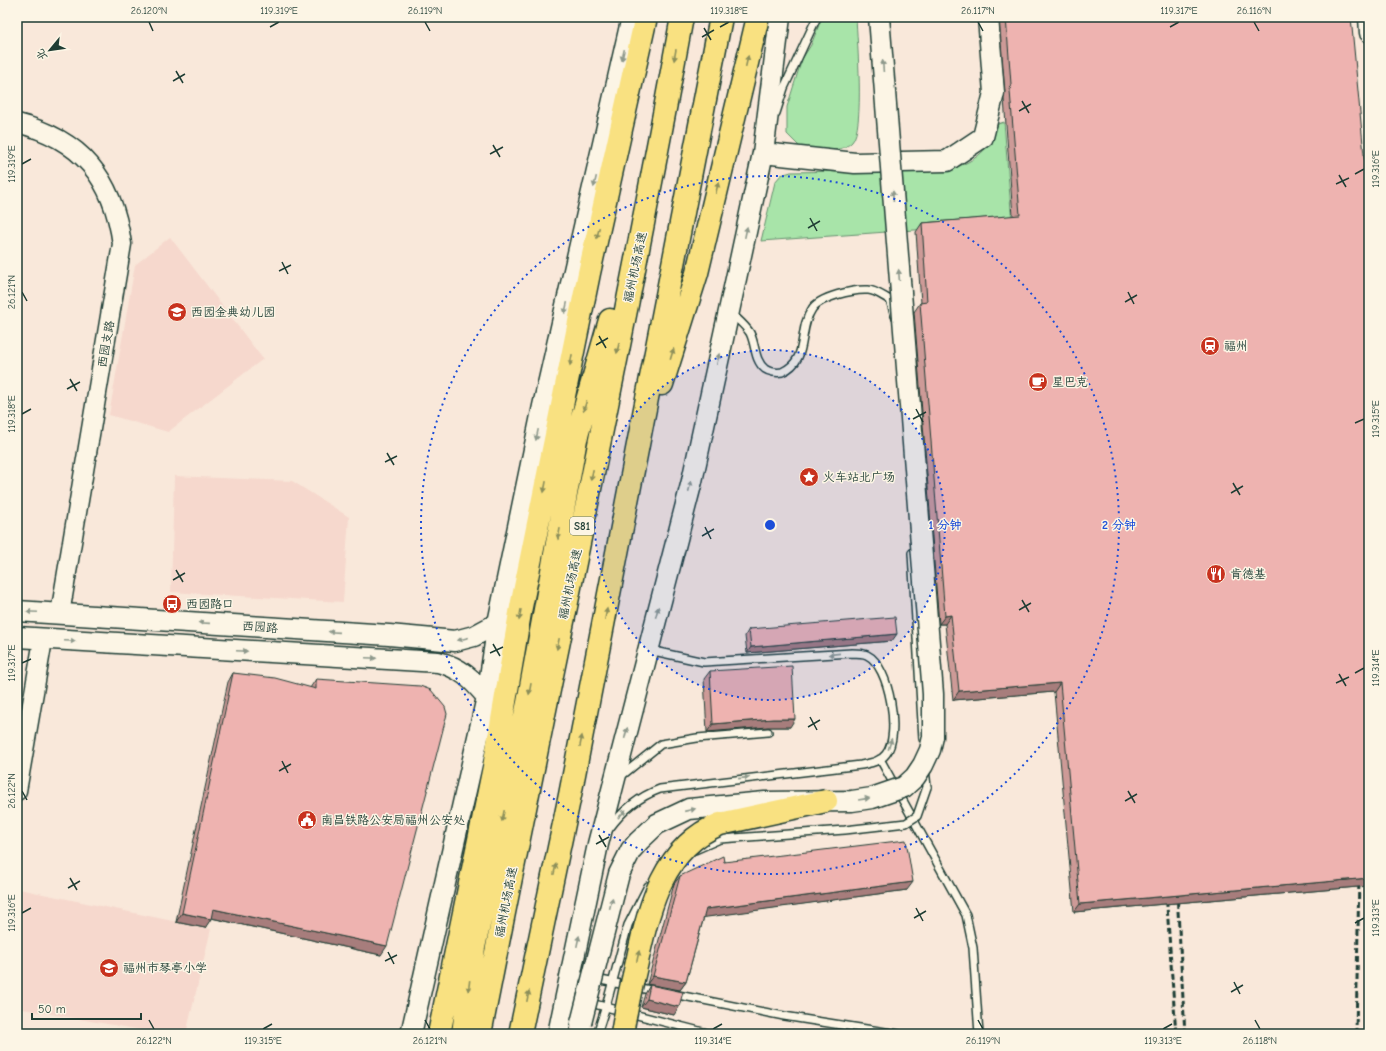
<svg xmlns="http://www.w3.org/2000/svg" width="1386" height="1051" font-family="'Comic Neue','LXGW WenKai TC',sans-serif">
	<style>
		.built { fill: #f6d8cd }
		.green { fill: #a8e4a9; stroke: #64906e }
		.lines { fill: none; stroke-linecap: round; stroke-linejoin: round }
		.service-casing { stroke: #1f3d34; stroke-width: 10 }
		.tertiary-casing { stroke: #1f3d34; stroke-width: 21 }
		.secondary-casing { stroke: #1f3d34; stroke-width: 23 }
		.motorway-casing { stroke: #1f3d34; stroke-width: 25 }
		.service { stroke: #fcf5e5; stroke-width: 7 }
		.tertiary { stroke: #fcf5e5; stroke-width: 18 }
		.secondary { stroke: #fcf5e5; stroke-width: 20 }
		.motorway { stroke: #f9e181; stroke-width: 22 }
		.rail { stroke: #1f3d34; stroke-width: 3; stroke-dasharray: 6 3; stroke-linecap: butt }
		.service-bridge-casing { stroke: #1f3d34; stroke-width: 10; stroke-linecap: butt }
		.secondary-bridge-casing { stroke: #1f3d34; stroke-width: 23; stroke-linecap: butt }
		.motorway-bridge-casing { stroke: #1f3d34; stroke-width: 25; stroke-linecap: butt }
		.service-bridge { stroke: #fcf5e5; stroke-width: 7 }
		.secondary-bridge { stroke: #fcf5e5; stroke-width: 20 }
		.motorway-bridge { stroke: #f9e181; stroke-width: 22 }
		.wall { fill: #cd9a97; stroke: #1f3d34 }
		.shaded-wall { fill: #a77d7b; stroke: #1f3d34 }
		.building { fill: #eeb3b0; stroke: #1f3d34 }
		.oneway { fill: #8e998c }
		.oneway2 { fill: #8c8f5a }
		.ticks { fill: none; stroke: #1f3d34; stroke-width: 1.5 }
		.ring { fill: none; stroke: #1d4ed8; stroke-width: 2; stroke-dasharray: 2 4 }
		.labels { text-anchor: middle; stroke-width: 3; stroke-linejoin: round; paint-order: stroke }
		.shield { fill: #fcf5e5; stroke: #617469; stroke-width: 1 }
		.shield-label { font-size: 11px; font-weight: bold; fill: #1f3d34 }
		.street-label { font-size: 12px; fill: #1f3d34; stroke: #fcf5e5 }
		.poi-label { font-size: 12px; fill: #1f3d34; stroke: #fcf5e5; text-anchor: start }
		.centre { fill: #1d4ed8; stroke: #fcf5e5; stroke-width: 2 }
		.ring-label { font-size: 12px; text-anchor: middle; font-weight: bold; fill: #1d4ed8; stroke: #fcf5e5; stroke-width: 3; stroke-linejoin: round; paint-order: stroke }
		.neatline { fill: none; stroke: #1f3d34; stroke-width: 1.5 }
		.ticks-label { font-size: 10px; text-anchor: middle; fill: #1f3d34 }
	</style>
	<rect width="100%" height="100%" fill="#f9e8da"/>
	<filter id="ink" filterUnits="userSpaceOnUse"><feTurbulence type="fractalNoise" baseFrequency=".025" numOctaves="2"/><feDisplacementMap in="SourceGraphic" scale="8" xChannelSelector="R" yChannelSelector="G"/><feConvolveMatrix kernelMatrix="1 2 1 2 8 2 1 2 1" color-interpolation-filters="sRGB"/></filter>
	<g filter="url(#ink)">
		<!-- built -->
		<path class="built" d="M170,237L263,359L168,432L109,415L135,265Z
			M174,476L292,481L349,517L343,602L171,592Z
			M19,889L211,929L186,1034H164L17,1008V901Z"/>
		<!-- green -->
		<path class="green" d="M822,17H856C857,39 865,129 852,142C842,153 818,151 804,151L787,134V107L802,59L811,45Z
			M1004,122L1012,223L761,241L775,182L781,175L791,172L951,169C977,160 989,151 998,124Z"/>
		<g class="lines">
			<defs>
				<path id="service" d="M776,113L784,88L817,17
					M731,313C737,319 745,325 750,333C756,345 754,360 765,369C769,372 777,373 782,372C810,360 797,331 812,309C819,297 854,289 868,290C875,290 884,297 890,300L895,316
					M912,553L923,739
					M880,759L966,915L973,948L979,1034
					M925,769L927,787
					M620,777L661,744L697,738L768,732
					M609,829C622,811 638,797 660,789L861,765C870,763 880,762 886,754C901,736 890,666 867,655C863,653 857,653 852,653L704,662L649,650
					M695,850L720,839L845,830L889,825
					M571,974L655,991
					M673,994L784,1016L898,1034
					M567,997L711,1034
					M597,1034L606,1006L628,925L648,886"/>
				<path id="tertiary" d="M1368,17L1369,33
					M17,123C81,139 113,178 122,244L60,614
					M17,791L43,640"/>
				<path id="secondary" d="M763,153L855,163L947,161L983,137L994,93L988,17
					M17,611L389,635L455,641L474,636L498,623
					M17,637L438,662C460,667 473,680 487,697
					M411,1034L487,697L498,623L543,406L632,17
					M558,1034L598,844L692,481L729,311L763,153L780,17"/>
				<path id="motorway" d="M662,384L697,273L758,17
					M439,1034L494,767L521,607L589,273L646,17
					M463,1034L474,947L528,703L576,439L610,320
					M480,1034C546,695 620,357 682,17
					M520,1034L570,795L721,17"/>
			</defs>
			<!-- service casing -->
			<use href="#service" class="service-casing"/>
			<!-- tertiary casing -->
			<use href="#tertiary" class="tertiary-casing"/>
			<!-- secondary casing -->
			<use href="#secondary" class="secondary-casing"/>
			<!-- motorway casing -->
			<use href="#motorway" class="motorway-casing"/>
			<!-- service -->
			<use href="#service" class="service"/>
			<!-- tertiary -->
			<use href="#tertiary" class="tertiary"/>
			<!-- secondary -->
			<use href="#secondary" class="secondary"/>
			<!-- motorway -->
			<use href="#motorway" class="motorway"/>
			<!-- rail -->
			<path class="rail" d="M1166,892L1176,1034
				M1177,893L1185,1034
				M1356,1034L1359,876"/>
			<defs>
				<path id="service-bridge" d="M889,825L906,823L917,816L927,787"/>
				<path id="secondary-bridge" d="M581,1023L619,874L631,850L639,841L657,824L689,809L765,802L852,801L872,798L904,787L915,777L923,765L930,750L933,737V694L879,17"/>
				<path id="motorway-bridge" d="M622,1034C626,1010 631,986 637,962C648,908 664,846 720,824L826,801"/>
			</defs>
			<!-- service-bridge casing -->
			<use href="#service-bridge" class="service-bridge-casing"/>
			<!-- secondary-bridge casing -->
			<use href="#secondary-bridge" class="secondary-bridge-casing"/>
			<!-- motorway-bridge casing -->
			<use href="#motorway-bridge" class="motorway-bridge-casing"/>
			<!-- service-bridge -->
			<use href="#service-bridge" class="service-bridge"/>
			<!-- secondary-bridge -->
			<use href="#secondary-bridge" class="secondary-bridge"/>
			<!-- motorway-bridge -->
			<use href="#motorway-bridge" class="motorway-bridge"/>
		</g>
		<!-- wall -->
		<path class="wall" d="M999,17H1351L1369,886L1074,912L1054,692L953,700L945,624H939L914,312L920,303H921L916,232L922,223L1013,216L1004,99L1005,92Z
			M749,629L892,641L747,653L745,636Z
			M710,671L790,727H768L707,732L704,679Z
			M233,673L310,688L316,679L381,955L211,918L205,928L176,922L228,682Z
			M724,862L907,890L704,917L686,982L680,990L647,984L674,884L680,876Z
			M650,985L674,1015L641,1007L645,994Z"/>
		<!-- shaded-wall -->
		<path class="shaded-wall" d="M951,615L945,624H939L945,616Z
			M897,634L892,641L747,653L751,647Z
			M1060,683L1054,692L953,700L959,691Z
			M773,719H795L790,727H768L707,732L713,724Z
			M1369,878V886L1074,912L1080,904Z
			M913,882L907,890L700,918L706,909Z
			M213,909L387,946L381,955L207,917Z
			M182,913L211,919L205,928L176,922Z
			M653,976L686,982L680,990L647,984Z
			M647,999L679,1007L674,1015L641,1007Z"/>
		<!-- building -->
		<path class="building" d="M1006,17H1351L1369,208V878L1080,904L1060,683L959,691L951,615L945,616L920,303L927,302L922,223L1020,215L1010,91L1011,84Z
			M895,617L897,634L751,647L749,629Z
			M792,666L795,719H773L713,724L710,671Z
			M233,673L275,678L316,689V679L420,686L431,690L445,707L447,714L387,946L213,909L211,919L182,913Z
			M906,840L913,882L706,909L686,982L653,976L680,876L723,856L724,862Z
			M650,985L683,992L679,1007L647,999Z"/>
		<!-- one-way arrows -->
		<defs><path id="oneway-solid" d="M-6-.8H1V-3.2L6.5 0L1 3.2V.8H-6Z"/></defs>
		<g class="oneway">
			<use href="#oneway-solid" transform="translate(623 55) rotate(103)"/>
			<use href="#oneway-solid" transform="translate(883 66) rotate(-94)"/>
			<use href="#oneway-solid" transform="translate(595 182) rotate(103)"/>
			<use href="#oneway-solid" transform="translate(893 196) rotate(-94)"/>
			<use href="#oneway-solid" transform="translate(746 232) rotate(-78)"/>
			<use href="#oneway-solid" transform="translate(899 275) rotate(-94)"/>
			<use href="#oneway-solid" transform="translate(566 308) rotate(103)"/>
			<use href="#oneway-solid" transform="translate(718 359) rotate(-78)"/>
			<use href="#oneway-solid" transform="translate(537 435) rotate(102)"/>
			<use href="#oneway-solid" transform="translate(690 486) rotate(-76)"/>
			<use href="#oneway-solid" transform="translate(32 612) rotate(-177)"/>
			<use href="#oneway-solid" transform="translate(657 612) rotate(-75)"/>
			<use href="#oneway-solid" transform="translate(204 623) rotate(-176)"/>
			<use href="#oneway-solid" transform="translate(334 632) rotate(-176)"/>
			<use href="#oneway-solid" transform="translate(463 639) rotate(166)"/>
			<use href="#oneway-solid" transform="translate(70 641) rotate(3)"/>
			<use href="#oneway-solid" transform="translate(242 651) rotate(3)"/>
			<use href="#oneway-solid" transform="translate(834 654) rotate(174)"/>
			<use href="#oneway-solid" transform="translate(371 658) rotate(3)"/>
			<use href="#oneway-solid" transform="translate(626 733) rotate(-76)"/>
			<use href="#oneway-solid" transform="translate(890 744) rotate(-73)"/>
			<use href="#oneway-solid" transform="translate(744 778) rotate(-6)"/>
			<use href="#oneway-solid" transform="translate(864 799) rotate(-9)"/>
			<use href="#oneway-solid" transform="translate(690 810) rotate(-13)"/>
			<use href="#oneway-solid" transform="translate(622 814) rotate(-46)"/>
			<use href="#oneway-solid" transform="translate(611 903) rotate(-76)"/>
			<use href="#oneway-solid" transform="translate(578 941) rotate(-78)"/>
		</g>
		<g class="oneway2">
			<use href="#oneway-solid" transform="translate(675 55) rotate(100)"/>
			<use href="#oneway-solid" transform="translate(747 61) rotate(-77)"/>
			<use href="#oneway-solid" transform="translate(717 188) rotate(-77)"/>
			<use href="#oneway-solid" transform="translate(598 233) rotate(103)"/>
			<use href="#oneway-solid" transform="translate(618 348) rotate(102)"/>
			<use href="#oneway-solid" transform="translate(672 354) rotate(-73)"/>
			<use href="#oneway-solid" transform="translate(571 360) rotate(101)"/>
			<use href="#oneway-solid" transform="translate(585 406) rotate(106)"/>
			<use href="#oneway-solid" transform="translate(592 475) rotate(102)"/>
			<use href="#oneway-solid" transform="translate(545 487) rotate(101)"/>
			<use href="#oneway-solid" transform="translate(559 534) rotate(100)"/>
			<use href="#oneway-solid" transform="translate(606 614) rotate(-79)"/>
			<use href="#oneway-solid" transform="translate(520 615) rotate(100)"/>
			<use href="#oneway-solid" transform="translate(558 644) rotate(102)"/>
			<use href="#oneway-solid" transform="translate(530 689) rotate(100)"/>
			<use href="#oneway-solid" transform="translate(581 741) rotate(-79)"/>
			<use href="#oneway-solid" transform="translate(503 816) rotate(102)"/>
			<use href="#oneway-solid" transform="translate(555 869) rotate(-78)"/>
			<use href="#oneway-solid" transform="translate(638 956) rotate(-78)"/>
			<use href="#oneway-solid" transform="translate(469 986) rotate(97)"/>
			<use href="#oneway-solid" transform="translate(528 996) rotate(-78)"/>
		</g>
	</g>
	<!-- ticks -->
	<path class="ticks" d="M149,22L153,31M425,22L430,31M978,22L983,31M1254,22L1259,31M270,27L279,22M720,27L729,22M1170,27L1179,22M704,28L711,40M702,37L714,30M176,71L183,83M173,81L185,74M1022,101L1029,113M1019,111L1031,104M493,145L500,157M490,154L503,147M22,164L31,159M1355,174L1364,169M1339,175L1346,187M1336,184L1349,178M810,218L817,231M808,228L820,221M282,262L288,274M279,271L291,265M22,292L27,301M1128,292L1134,304M1125,302L1137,295M599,336L606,348M596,345L608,338M70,379L77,391M67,389L80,382M916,409L923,422M22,414L31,409M913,419L926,412M1355,423L1364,419M387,453L394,465M385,462L397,456M1233,483L1240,495M1231,493L1243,486M705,527L711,539M702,536L714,529M176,570L183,582M173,580L185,573M1022,600L1029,612M1019,610L1031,603M493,644L500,656M490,653L503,647M22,663L31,659M1355,673L1364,668M1339,674L1346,686M1336,683L1349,677M810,717L817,730M808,727L820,720M282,761L288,773M279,771L291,764M22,791L27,800M1128,791L1135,803M1125,801L1137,794M599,835L606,847M596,844L609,837M70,878L77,890M68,888L80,881M916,908L923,921M22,913L31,908M914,918L926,911M1355,923L1364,918M388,952L394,964M385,961L397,955M1234,982L1240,994M1231,992L1243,985M149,1020L154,1029M425,1020L430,1029M978,1020L983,1029M1255,1020L1260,1029M263,1029L272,1024M713,1029L722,1024M1163,1029L1172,1024"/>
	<!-- distance rings -->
	<circle cx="770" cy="525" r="175" fill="#1d4ed8" fill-opacity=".12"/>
	<g class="ring">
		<circle cx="770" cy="525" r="175"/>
		<circle cx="770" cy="525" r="349"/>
	</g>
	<!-- icons -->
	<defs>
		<symbol id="school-disc" viewBox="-11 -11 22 22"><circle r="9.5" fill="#c8321e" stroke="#fcf5e5"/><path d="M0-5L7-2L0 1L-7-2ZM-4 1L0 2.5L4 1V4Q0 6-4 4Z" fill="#fff"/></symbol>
		<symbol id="station-disc" viewBox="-11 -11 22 22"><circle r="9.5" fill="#c8321e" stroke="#fcf5e5"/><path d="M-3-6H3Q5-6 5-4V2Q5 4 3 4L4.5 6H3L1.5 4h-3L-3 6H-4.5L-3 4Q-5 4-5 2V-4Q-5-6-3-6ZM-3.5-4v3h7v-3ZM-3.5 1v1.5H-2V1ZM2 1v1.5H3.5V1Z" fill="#fff"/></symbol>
		<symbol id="cafe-disc" viewBox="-11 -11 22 22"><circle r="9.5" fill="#c8321e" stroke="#fcf5e5"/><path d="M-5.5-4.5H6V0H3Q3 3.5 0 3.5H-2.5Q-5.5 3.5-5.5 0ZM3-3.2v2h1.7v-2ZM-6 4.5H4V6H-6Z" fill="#fff"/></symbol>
		<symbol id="sight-disc" viewBox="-11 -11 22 22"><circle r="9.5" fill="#c8321e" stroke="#fcf5e5"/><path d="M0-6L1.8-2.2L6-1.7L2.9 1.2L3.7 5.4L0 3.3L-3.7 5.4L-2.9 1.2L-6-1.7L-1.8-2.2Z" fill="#fff"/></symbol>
		<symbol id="restaurant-disc" viewBox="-11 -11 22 22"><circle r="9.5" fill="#c8321e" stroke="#fcf5e5"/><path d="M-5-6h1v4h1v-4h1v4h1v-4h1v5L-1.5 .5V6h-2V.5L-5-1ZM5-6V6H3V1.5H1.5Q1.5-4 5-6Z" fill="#fff"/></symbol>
		<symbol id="bus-disc" viewBox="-11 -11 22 22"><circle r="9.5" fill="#c8321e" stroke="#fcf5e5"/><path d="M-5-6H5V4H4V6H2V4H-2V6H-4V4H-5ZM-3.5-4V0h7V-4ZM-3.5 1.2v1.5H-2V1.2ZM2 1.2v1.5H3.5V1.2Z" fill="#fff"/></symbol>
		<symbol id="civic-disc" viewBox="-11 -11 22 22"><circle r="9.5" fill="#c8321e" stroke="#fcf5e5"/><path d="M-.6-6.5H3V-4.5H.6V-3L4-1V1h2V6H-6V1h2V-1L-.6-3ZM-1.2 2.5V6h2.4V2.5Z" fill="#fff"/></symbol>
	</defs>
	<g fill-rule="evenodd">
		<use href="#school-disc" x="166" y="301" width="22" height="22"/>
		<use href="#station-disc" x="1199" y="335" width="22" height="22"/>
		<use href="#cafe-disc" x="1027" y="371" width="22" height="22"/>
		<use href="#sight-disc" x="798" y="466" width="22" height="22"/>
		<use href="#restaurant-disc" x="1205" y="563" width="22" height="22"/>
		<use href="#bus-disc" x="161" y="593" width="22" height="22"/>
		<use href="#civic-disc" x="296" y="809" width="22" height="22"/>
		<use href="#school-disc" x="98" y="957" width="22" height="22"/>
	</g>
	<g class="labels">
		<!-- shield labels -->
		<rect class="shield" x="570" y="517" width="24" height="18" rx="3"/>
		<g class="shield-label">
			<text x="582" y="530">S81</text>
		</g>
		<!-- street labels -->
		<g class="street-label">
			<text transform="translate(635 267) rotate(-78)" y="4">福州机场高速</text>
			<text transform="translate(106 344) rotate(-80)" y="4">西园支路</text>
			<text transform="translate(570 584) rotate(-78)" y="4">福州机场高速</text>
			<text transform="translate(260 627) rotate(4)" y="4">西园路</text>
			<text transform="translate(506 902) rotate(-79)" y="4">福州机场高速</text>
		</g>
		<!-- poi labels -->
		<g class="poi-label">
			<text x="191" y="316">西园金典幼儿园</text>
			<text x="1224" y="350">福州</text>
			<text x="1052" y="386">星巴克</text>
			<text x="823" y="481">火车站北广场</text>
			<text x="1230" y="578">肯德基</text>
			<text x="186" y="608">西园路口</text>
			<text x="321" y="824">南昌铁路公安局福州公安处</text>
			<text x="123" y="972">福州市琴亭小学</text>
		</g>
	</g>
	<circle cx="770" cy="525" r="6" class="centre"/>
	<g class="ring-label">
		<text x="945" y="529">1 分钟</text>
		<text x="1119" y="529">2 分钟</text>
	</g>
	<!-- margin -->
	<rect width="1386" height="1051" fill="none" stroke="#fcf5e5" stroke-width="44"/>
	<!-- north arrow -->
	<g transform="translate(50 50) rotate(241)" stroke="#fcf5e5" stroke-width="3" paint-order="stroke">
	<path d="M0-3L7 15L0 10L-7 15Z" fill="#1f3d34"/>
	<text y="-6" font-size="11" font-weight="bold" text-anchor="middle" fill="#1f3d34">北</text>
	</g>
	<!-- scale -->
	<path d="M32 1013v6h109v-6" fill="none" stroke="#1f3d34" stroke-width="2"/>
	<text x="38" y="1013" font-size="12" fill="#1f3d34" stroke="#fcf5e5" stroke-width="3" paint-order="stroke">50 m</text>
	<rect x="22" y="22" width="1342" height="1007" class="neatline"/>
	<g class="ticks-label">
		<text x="149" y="14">26.120°N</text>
		<text x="279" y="14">119.319°E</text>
		<text x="425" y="14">26.119°N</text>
		<text x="729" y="14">119.318°E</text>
		<text x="978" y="14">26.117°N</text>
		<text x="1179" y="14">119.317°E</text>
		<text x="1254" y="14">26.116°N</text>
		<text transform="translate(11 164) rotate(-90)" y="4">119.319°E</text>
		<text transform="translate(1375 169) rotate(-90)" y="4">119.316°E</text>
		<text transform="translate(11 292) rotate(-90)" y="4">26.121°N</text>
		<text transform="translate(11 414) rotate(-90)" y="4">119.318°E</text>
		<text transform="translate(1375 419) rotate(-90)" y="4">119.315°E</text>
		<text transform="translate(11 663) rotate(-90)" y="4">119.317°E</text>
		<text transform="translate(1375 668) rotate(-90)" y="4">119.314°E</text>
		<text transform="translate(11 791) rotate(-90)" y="4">26.122°N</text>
		<text transform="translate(11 913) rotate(-90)" y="4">119.316°E</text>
		<text transform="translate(1375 918) rotate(-90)" y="4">119.313°E</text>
		<text x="154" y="1044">26.122°N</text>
		<text x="263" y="1044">119.315°E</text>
		<text x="430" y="1044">26.121°N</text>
		<text x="713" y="1044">119.314°E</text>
		<text x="983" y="1044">26.119°N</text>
		<text x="1163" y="1044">119.313°E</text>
		<text x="1260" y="1044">26.118°N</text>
	</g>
</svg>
